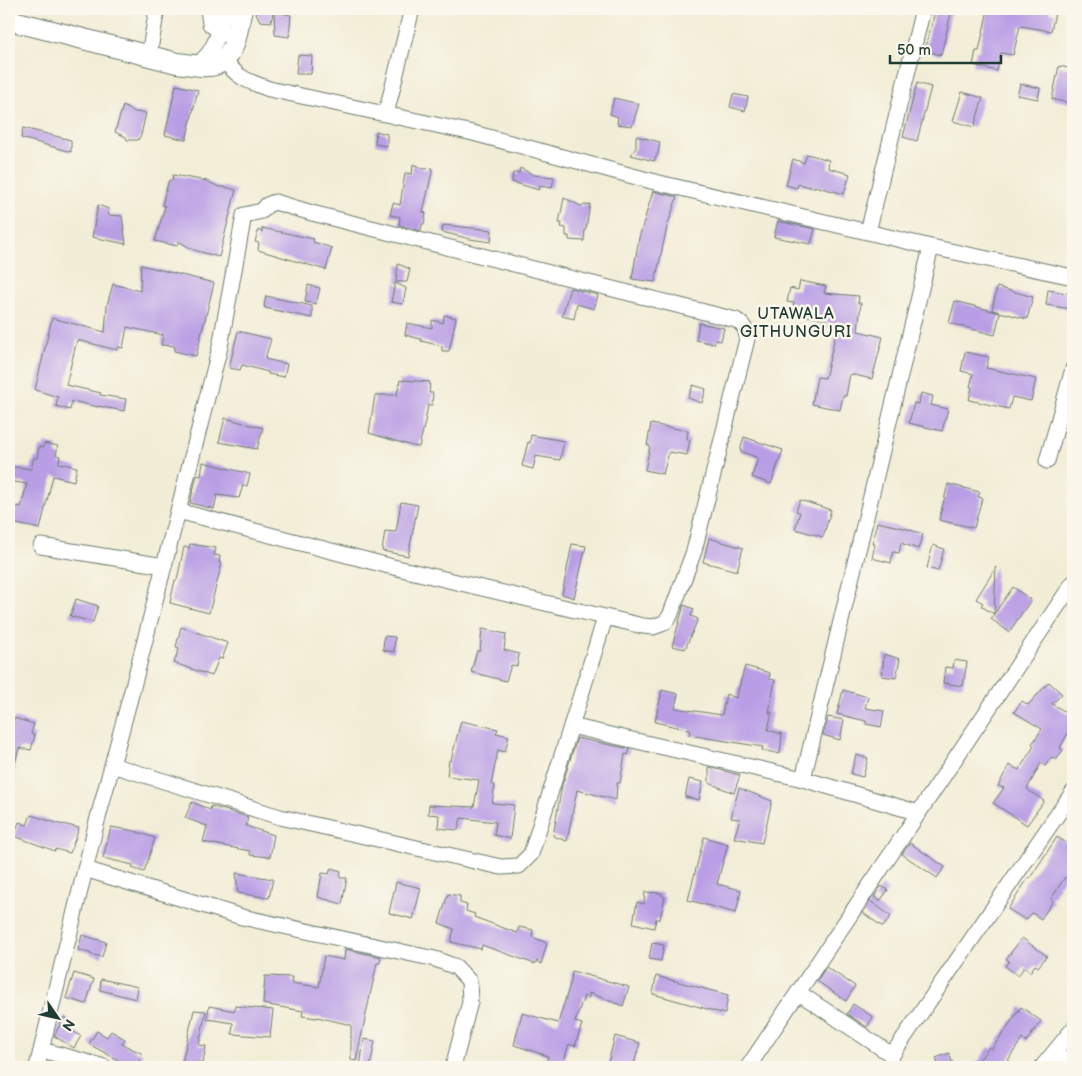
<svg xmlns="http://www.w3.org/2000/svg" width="1082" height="1076" font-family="'Balsamiq Sans',sans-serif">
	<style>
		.building { fill: #b99ee5 }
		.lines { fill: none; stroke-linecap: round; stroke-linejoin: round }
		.minor-casing { stroke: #697b6d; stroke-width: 17 }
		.tertiary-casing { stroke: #697b6d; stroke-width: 22 }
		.minor { stroke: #fff; stroke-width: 15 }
		.tertiary { stroke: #fff; stroke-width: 20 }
		.labels { text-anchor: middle; stroke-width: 5; stroke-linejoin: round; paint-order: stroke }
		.quarter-label { font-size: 16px; letter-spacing: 1px; fill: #1f3d34; stroke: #fbf7ec }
	</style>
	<rect width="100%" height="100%" fill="#fbf7ec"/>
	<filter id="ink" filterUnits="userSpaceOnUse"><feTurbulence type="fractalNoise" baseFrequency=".02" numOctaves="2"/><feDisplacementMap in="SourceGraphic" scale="10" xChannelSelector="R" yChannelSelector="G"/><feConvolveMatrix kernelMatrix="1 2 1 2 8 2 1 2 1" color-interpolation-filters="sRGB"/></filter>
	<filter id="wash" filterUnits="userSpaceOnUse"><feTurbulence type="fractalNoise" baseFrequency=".0096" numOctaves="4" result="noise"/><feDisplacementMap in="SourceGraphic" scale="20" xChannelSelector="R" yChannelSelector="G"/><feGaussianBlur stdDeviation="1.12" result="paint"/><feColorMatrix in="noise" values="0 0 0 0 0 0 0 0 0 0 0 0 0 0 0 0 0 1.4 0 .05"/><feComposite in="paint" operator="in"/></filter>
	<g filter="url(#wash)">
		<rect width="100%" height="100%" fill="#f2edd6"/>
		<g id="blocks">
			<!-- building -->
			<path class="building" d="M254,9H274L271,22L260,21Z
				M935,9H952L941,55L925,51L931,26H932Z
				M988,9H1050L1049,12L1055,13L1051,31L1020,26L1013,55L1001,53L997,71L973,65L976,51H979Z
				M274,12L291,15L289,37L275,35Z
				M298,55L312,56L311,74H296Z
				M1059,66L1073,69V104L1052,99Z
				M917,83L931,87L917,141L903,137Z
				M1020,84L1040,88L1038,99L1017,95Z
				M176,85L198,90L186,140L165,135Z
				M962,92L983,98L974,127L953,121Z
				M733,94L748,97L745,111L730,107Z
				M614,98L639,104L632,126L617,124L618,117L610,114Z
				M123,106L135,112L146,113L141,135L138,140H127L126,137L115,132Z
				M23,128L71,140V152L21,138Z
				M376,131L387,134V146L375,144Z
				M636,136L660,142L658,153L654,161L631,155L636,148Z
				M807,154L829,160L828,168L850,174L844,194L814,186V188L798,184L797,188L786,185L793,159L804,163Z
				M413,164L424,169L433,168L423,212L426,213L424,224H422L421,231L399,225L400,217L390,215L393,203L400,205L405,173L412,174Z
				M520,168L534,175L554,177L552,188L540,186L539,190L512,182L513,173H519Z
				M173,175L207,181L219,187H225L236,190L219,257L194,250L178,241L177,246L155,241L165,206L162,205L165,193L169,180L172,181Z
				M653,191L677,197L667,227L655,282L632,279L639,238Z
				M564,198L581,206L590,204L586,229H585L584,241L569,240V236H566V228L561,227L562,223H559Z
				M98,205L109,209L108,215L122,216L126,244L92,237Z
				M778,221L815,229L811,244L774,237Z
				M443,225L492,230L491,242L470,239L442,232Z
				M262,228L314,239L313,242L332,248L326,270L258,250L259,243L255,242L258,230L262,232Z
				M398,264L410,269L407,282H396Z
				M141,265L214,283L196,356L174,351L175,346L161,345L163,335L127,327L123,348L118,347L117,350L77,340L66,385L101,393L100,395L126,399L124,411L98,406V407L72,401L70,410L56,406L58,397L35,390L52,318L105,332L107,305L113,284L140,291Z
				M800,281L826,286L824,293L859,296L858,303H861L858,331L883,337L872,379L850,374L846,396H843L840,410L812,404L817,377L825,378L838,325L827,323V320L792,313L794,303L787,302L790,288L798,290Z
				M395,283L406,288L403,304L391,302Z
				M308,285L320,288L316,304L305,302Z
				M997,287L1033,297L1027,319L992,310Z
				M570,288L598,295L594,309L577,304L574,319L562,316Z
				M1048,290L1073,294L1071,309L1046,305Z
				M266,296L312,306V318L265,308V306H264Z
				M955,301L1000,313L995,335L949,323Z
				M444,315L456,318L449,351H442V346L421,341V339L405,335L407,323L432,328V320L443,323Z
				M699,323L724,328L721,341L715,340L714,344L696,340Z
				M238,331L271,339L265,359L287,364L284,377L268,374V372L242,365L240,370L229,368Z
				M965,352L989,357L986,368L1036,379L1031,401L1012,397L1009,409L969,400L972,387H970L973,374L961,371Z
				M400,380L403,381L404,380L430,382L429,393H433L432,405H428L425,422L419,447L412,446L369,433L375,395H397Z
				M693,385L706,389L702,403L688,398Z
				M921,393L933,396L931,405L948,409L942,431L909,423L914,403L919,404Z
				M225,418L263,428L257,449L219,442Z
				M651,424L688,431L687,439L690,440L687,455L669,452L663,474L645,470L650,446L647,445Z
				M531,435L564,441L560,460L536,456L533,469L522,466L528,442L530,443Z
				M744,437L783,450L771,484L752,477L758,458L740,451Z
				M44,443L58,446L56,455L60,456L59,463L77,467L74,481L53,476L40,529L12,523L17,506L21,507L27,484L9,481V466L31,469L34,458H37L39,447H44Z
				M203,462L250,474L247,486L243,485L239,498L217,495L214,509L190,503L197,475L201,476Z
				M948,484L980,492L978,497L982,498L974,528L939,520Z
				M800,500L831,510L823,537L795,529L800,512L796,511Z
				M401,502L418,505L408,556L382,551L385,531L396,532Z
				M877,522L904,528L923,534L918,549L901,543L899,553L893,552L891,563L872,558L875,544H872Z
				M709,538L743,548L737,571L703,562Z
				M190,544L216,548L214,555L220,556L219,563H222L209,613L170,603L175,580H177L184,547L189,548Z
				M572,544L586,546L574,598L562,594Z
				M933,545L944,549L938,571L927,568Z
				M996,567L994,614L1013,587L1031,600L1009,632L991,619L994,614L981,606L983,603L976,599Z
				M76,599L98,606L93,622L70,616Z
				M684,605L694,609L691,616L698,619L685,649L672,646Z
				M181,627L228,643L222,659L219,658L212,676L174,663L179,648L176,647Z
				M482,629L506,634L504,650L519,654L517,666L511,665L506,681L471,672L477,651H480Z
				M384,636L395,637L394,652L383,650Z
				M884,654L900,659L896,678L882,676Z
				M954,660L967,662L963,686L943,683L945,667L953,668Z
				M745,666L770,673L769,679L775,680L769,713L772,712L768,730L782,734L780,754L762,750L763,747L689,735L690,730L655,722L662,690L678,694L675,708L722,715L726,694L736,698Z
				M1049,682L1062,694L1052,704L1071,715L1068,719L1073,722V724L1060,748L1063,750L1056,760L1052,757L1045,766L1041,763L1027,789L1044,801L1027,825L993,803L1004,788L998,786L1009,765L1019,770L1034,746L1032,744L1042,729L1014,712L1022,701L1028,705Z
				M843,690L868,697L865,708L884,711L881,727L866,724V721L837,714Z
				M828,717L844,720L840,740L823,735Z
				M14,718L34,724L31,734L35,735L31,750L19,748L13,771L9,770V735Z
				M461,721L498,729L496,733L509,736L505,752L498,750L491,785H495L492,803L514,805L510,839L494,835L496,822L461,818L458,830L438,828L439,815L428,814L429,805L474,807L479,780L447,776L449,760H451Z
				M577,738L630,749L628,755L625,754L620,783H617L616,800L577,790L567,841L553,836L562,785Z
				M856,755L868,758L863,777L851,774Z
				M709,767L740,775L734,793L709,783Z
				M689,779L703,782L699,800L685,797Z
				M739,788L772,801L762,843L734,838L740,819L731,818Z
				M192,802L210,810L211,806L248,817L246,826L274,835L270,857L250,855V851L203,842L207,826L185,818Z
				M31,815L63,825V824L79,828L70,853L55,849V851L14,836L19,822L27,825Z
				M111,827L135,831L155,838L144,872L132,868L133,865L103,858Z
				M704,837L728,844L717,884L741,890L736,913L688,900Z
				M1057,837L1073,847V883L1065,877L1051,899L1053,901L1041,919L1032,913L1026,920L1008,909L1029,877L1030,878Z
				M910,843L945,867L937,878L902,854Z
				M331,868L341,871L340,878H347L342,904L318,897L322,873L329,874Z
				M236,873L273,879L269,898L238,893Z
				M396,882L421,888L413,919L389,913Z
				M881,886L888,890L880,901L874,897Z
				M645,892L662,893V896L665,897L660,919H656L654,928L633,923L637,902L644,904Z
				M448,894L460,896V903L467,905L466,911L475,914L474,917L517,933L519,927L533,930L532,937L547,943L541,964L537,961L535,964L482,945L481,949L451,942L454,929L439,923Z
				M870,901L891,916L883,927L863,913Z
				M82,935L106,942L102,957L90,954V953L78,950Z
				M1022,938L1047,956L1038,967L1035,965L1030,972L1024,967L1018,976L1005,966L1009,961L1006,959Z
				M652,943L664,945L661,961L649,959Z
				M345,949L381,957L380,963H377L356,1061L351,1060V1025L317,1017V1018L302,1016L303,1011L263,1004L265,976L292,977L291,983L319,987L324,956L344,960Z
				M826,967L855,986L846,1001L817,981Z
				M572,971L629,987L623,1006L589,993V998L584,996L575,1022L582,1024L575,1046L569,1044L562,1067H559L546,1063L548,1056L514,1045L522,1013L558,1023L571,981Z
				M74,973L94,979L86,1004L66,998Z
				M656,976L728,995L725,1014L653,994Z
				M101,979L138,987L136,999L100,990Z
				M853,1004L873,1017L867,1027L847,1014Z
				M209,1006L235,1011V1006L273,1010L270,1037L232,1034L233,1023L207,1019Z
				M1021,1007L1041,1021L1026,1042L1022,1039L1008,1060L1019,1067H974L989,1047L992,1049Z
				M194,1010L206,1011L199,1045L206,1046L203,1063H195V1067H181Z
				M64,1017L75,1024L71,1030L81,1036L74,1048L54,1036Z
				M97,1031L107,1037L111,1031L125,1039L122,1044L143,1054L136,1067H130L89,1044Z
				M615,1036L640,1043L633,1067H607Z
				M364,1039L375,1041L370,1067H360Z
				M949,1053L954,1067H939L936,1058Z"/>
		</g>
	</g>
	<g filter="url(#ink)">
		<use href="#blocks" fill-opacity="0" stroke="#697b6d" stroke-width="1"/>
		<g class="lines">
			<defs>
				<path id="minor" d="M208,9L210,24L220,32L227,35
					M149,55L157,9
					M225,61C239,79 248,81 269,89L473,133L655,182L931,247L1073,277
					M197,65C200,62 205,58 208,54C218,41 221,24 225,9
					M386,114L412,9
					M868,232L923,9
					M1047,461L1073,369
					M41,546L164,566
					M571,726L803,779
					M112,765L280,817L501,867L519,866L531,854L605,618
					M919,813L803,779L931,247
					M85,869L242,917L435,959L456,967L469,981L470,1002L453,1067
					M799,993L892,1055L1073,792
					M42,1050L104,1067
					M1055,1052L1072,1067
					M37,1067L95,829L134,683L220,347L244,215L262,211L267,205L275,202L312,213L736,320C744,325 747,330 747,339L694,551L670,616L664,623L653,627L643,626L389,566L178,511
					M748,1067L1073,583
					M1042,1067L1073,1029"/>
				<path id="tertiary" d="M9,20L177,63C185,64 193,65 201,66C236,69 236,34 242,9"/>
			</defs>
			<!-- minor casing -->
			<use href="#minor" class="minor-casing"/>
			<!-- tertiary casing -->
			<use href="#tertiary" class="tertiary-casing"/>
			<!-- minor -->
			<use href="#minor" class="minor"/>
			<!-- tertiary -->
			<use href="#tertiary" class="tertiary"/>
		</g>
	</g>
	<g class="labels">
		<!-- quarter labels -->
		<g class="quarter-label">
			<text x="796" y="319">UTAWALA<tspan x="796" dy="18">GITHUNGURI</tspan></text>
		</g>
	</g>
	<!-- margin -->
	<rect width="1082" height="1076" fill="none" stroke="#fbf7ec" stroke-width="30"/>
	<!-- north arrow -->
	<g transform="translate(58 1018) rotate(124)" stroke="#fbf7ec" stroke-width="4" paint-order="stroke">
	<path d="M0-4L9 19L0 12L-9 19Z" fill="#1f3d34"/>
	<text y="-8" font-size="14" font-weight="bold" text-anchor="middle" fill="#1f3d34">N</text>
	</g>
	<!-- scale -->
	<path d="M890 55v8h111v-8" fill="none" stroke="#1f3d34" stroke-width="2.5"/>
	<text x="897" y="55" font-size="15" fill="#1f3d34" stroke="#fbf7ec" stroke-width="4" paint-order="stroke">50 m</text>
</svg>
